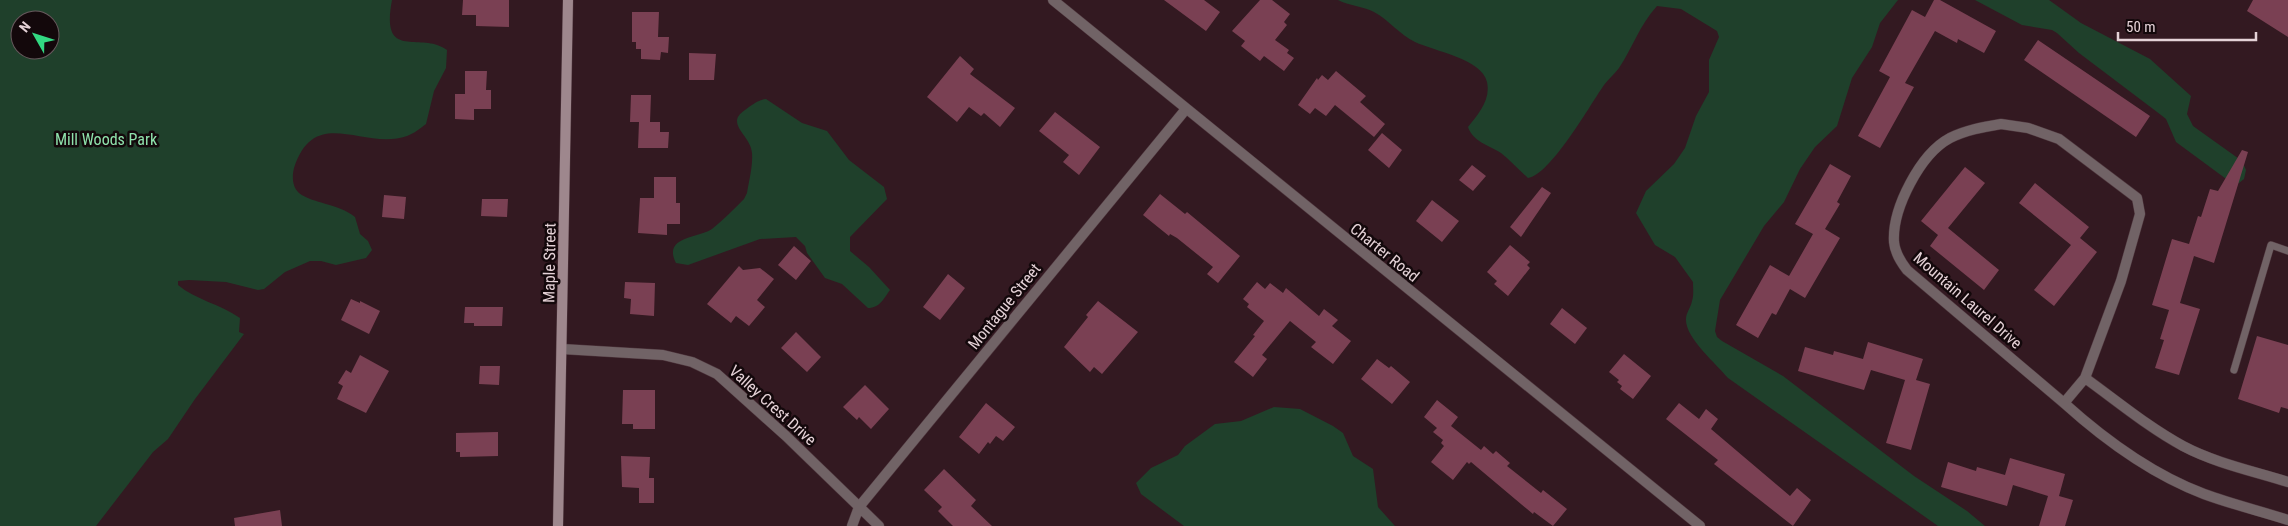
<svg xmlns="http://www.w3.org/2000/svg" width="2288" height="526" font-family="'Roboto Condensed',sans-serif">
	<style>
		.green { fill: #1f402b; fill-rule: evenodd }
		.building { fill: #7a4053 }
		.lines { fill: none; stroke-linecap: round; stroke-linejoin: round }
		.service-casing { stroke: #4f373e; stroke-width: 8 }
		.minor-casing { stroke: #4f373e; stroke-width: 11 }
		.tertiary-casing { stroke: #4f373e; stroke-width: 11 }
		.secondary-casing { stroke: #4f373e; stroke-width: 11 }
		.service { stroke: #716366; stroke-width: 7 }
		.minor { stroke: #716366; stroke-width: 10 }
		.tertiary { stroke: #716366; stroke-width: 10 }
		.secondary { stroke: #9e878d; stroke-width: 10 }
		.labels { text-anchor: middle; stroke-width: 5; stroke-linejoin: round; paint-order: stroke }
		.park-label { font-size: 16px; fill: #8fe2ac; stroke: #13080b }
		.street-label { font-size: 16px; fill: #e5d2d7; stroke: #13080b }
	</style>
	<rect width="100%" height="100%" fill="#331921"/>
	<!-- green -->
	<path class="green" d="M0,0H392C380,63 421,30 447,50L446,68L434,91L426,124C421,128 413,134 407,136C363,151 315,104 294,168C292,176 292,187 299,193C313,204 338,203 355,217L360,234L368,241L372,250L366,258L336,265L321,261H310L285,272L264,289L258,290L226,282L189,280L178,281V285C196,300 220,304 240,318L239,332L244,334L195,399L168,439L153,452L96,526H0ZM20,20H50V50H20Z
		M1338,0H1898L1880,23L1872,47L1852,78L1837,126L1815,147L1800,169L1784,202L1764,226L1720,300L1715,331L1717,337L1722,341L1783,376L1914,476L1967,511L1985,526H1938L1728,378C1717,364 1685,338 1686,319C1686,313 1691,307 1692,301C1694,295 1693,288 1693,282L1675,257L1655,245L1636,213L1646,191L1674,164L1685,148L1696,116L1709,92V60L1719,37L1717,31L1681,9L1657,6C1639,26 1633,47 1619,68C1614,75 1606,81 1602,88C1589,107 1550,175 1528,178C1519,170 1510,160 1501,153C1489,145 1473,142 1468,127C1478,114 1491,100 1487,82C1482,59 1434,51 1415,42C1400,35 1389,20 1374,12C1363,6 1349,6 1338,0Z
		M1975,0H2049L2081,23L2150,59L2191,96L2187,114L2193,126L2242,161L2246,170L2244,179L2239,183L2233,184L2176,142L2166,119L2161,115L2079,53L2057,33L2052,30L2022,25Z
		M766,99L802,123L827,131L849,160L884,187L887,199L850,237V251L869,267L890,290C884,298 880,308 868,308L842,284L825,278L807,253L805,246L796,237L760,239L688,265L676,263C662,236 700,238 712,229C723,220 734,209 744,199L747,193C749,181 753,166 752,153C751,135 724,124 745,110C752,105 758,100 766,99Z
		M1274,407L1300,409L1333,426L1343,433L1353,456L1373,469L1378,507L1395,526H1184L1141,494L1136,483L1151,468L1178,455L1185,446L1215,424L1241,421Z"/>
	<!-- building -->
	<path class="building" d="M463,0H509V27L476,26V15H462Z
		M1164,0H1204L1220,12L1206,31Z
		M1260,0H1272L1290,14L1284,22L1287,25L1275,40L1289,50L1287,53L1294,58L1284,71L1264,56L1260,61L1241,46L1245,41L1232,31Z
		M1934,0H1940L1996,31L1984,53L1958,39L1957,43L1935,31L1905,83L1914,87L1880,148L1858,136L1890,77L1879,71L1912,10L1925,17Z
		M2253,0H2288V37L2247,11Z
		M632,12H659L658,37H669L668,53L661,52L660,60L641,59V49H636V42H632Z
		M2038,40L2150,116L2136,137L2024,60Z
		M689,53L716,54L714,80H689Z
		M960,56L974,69L970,74L1015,108L1000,127L984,113L981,116L969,107L957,122L927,97Z
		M465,71H487L486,90H491V109H474V120L455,119V94H465Z
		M1336,71L1366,96L1360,102L1385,124L1374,137L1335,105L1326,116L1315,108L1310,114L1298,105L1317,78L1318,80L1322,75L1328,80Z
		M631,95H651L650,122H660V132H669L668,148H638L639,122H630Z
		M1055,112L1100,147L1079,175L1063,162L1069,155L1039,131Z
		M1382,133L1402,150L1389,168L1368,150Z
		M2242,150L2248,152L2214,263L2194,256L2180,303L2200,309L2179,375L2155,368L2164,340L2160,339L2169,310L2152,305L2172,239L2189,244L2198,216L2201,217L2210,189L2218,191Z
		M1830,164L1851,176L1837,202L1840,204L1825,229L1840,238L1805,298L1790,289L1776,315L1772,313L1758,338L1736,325L1770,265L1789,276L1813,234L1795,224Z
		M1472,165L1486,176L1473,191L1459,180Z
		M1965,167L1985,183L1948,228L1999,270L1984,290L1930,246L1938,235L1921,221Z
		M654,177H676V203H680V224H667V235L638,233L640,198H654Z
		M2035,183L2089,227L2080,238L2097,252L2054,306L2034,290L2071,245L2019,203Z
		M1542,187L1551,193L1521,237L1510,227Z
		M1160,194L1185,214L1187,212L1240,256L1218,283L1207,274L1213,267L1177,238L1170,234L1169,236L1143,215Z
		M384,195L406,197L404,219L382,217Z
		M482,199H508L507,217L481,216Z
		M1432,200L1459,221L1442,242L1416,221Z
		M1510,245L1530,262L1527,265L1530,268L1508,296L1494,284L1497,281L1487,272Z
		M794,246L811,261L796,280L778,265Z
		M739,266L743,270L760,268L774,279L757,300L765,307L749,326L736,316L731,323L707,304Z
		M948,274L965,288L940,320L923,307Z
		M625,282L655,283L654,316L630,314L631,299L624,298Z
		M1257,282L1265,289L1270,283L1283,293L1286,288L1319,316L1324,309L1338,320L1332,326L1351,341L1333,364L1311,347L1316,342L1290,321L1262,355L1267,359L1253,377L1234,362L1255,336L1253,335L1264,321L1247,307L1249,304L1243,299Z
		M351,299L360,303V301L380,311L369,334L341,320Z
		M1098,301L1138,332L1102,374L1094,367L1090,372L1064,347L1088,317L1086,315Z
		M465,307H503L502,326H474V323H464Z
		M1562,308L1587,328L1575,344L1550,324Z
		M796,332L821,357L807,372L781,348Z
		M2257,336L2288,345V409L2281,407L2279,413L2238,399Z
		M1868,342L1923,359L1916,380L1930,384L1911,450L1886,443L1905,380L1871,370L1864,390L1798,371L1805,347L1833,355L1834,351L1863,359Z
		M1624,354L1651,376L1633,399L1620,389L1622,386L1617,382L1619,380L1609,372Z
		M360,355L389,371L366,413L337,399L343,386L338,383L346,370L351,373Z
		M1377,359L1389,368L1391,366L1410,382L1392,404L1361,379Z
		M480,366H500L499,385L479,384Z
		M865,385L889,409L871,429L859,417L857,420L843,407Z
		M623,390H655V429H633V424H622Z
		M1437,400L1458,417L1451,426L1481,450L1484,446L1493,454L1496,451L1510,463L1507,466L1541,493L1543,490L1567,509L1553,526L1534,512L1533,514L1471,462L1469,464L1467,462L1453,480L1431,462L1444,446L1441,443L1443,440L1433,432L1437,428L1424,417Z
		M986,403L1015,427L1003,441L996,436L990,444L988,442L979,454L959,437Z
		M1679,403L1699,419L1706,409L1718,419L1711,429L1790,496L1797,488L1811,500L1793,526L1714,464L1718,460L1666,419Z
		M498,432V456L460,457V452H456V433Z
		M621,456L650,457L649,478H654V503H639V488L622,487Z
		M2010,458L2065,474L2059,496L2073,500L2065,526H2039L2048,496L2013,485L2007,506L1941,487L1948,462L1976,471L1977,467L2005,475Z
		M944,469L976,500L971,506L992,526H953L938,511L942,507L924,490Z
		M280,510L282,526H235L234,518Z"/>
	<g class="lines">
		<defs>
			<path id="service" d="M2234,370L2271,245L2288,251"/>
			<path id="minor" d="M2001,124L2028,128L2059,139L2137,198L2140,214L2121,281L2085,378L2064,403L1907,270C1900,261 1895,253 1894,242C1892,209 1920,154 1950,138C1966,130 1983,127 2001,124Z
				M562,349L663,355L692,362L717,374L786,436L879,526
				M2085,378C2117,401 2148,427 2183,446C2215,463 2253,471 2288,482
				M2064,403C2105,440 2151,474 2204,494C2231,504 2260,511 2288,520
				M852,526L859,507L1186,109"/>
			<path id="tertiary" d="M1053,0L1700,526"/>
			<path id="secondary" d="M558,526L568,0"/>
		</defs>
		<!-- service casing -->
		<use href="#service" class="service-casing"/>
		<!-- minor casing -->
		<use href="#minor" class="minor-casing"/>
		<!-- tertiary casing -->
		<use href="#tertiary" class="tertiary-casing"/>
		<!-- secondary casing -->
		<use href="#secondary" class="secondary-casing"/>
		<!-- service -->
		<use href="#service" class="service"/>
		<!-- minor -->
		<use href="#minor" class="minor"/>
		<!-- tertiary -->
		<use href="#tertiary" class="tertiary"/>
		<!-- secondary -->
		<use href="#secondary" class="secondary"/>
	</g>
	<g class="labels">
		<!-- park labels -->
		<g class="park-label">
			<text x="106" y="145">Mill Woods Park</text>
		</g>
		<!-- street labels -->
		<g class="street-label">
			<text transform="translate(1385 252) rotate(39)" y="6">Charter Road</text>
			<text transform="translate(549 263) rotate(-89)" y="6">Maple Street</text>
			<text transform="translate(1968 300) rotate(41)" y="6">Mountain Laurel Drive</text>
			<text transform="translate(1004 306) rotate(-51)" y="6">Montague Street</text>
			<text transform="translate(773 405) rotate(42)" y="6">Valley Crest Drive</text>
		</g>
	</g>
	<!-- north arrow -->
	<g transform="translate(35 35) rotate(309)"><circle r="24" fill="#13080b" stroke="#67595d"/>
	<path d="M0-4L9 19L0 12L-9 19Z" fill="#32d882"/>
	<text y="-8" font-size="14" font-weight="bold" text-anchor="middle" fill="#e5d2d7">N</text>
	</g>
	<!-- scale -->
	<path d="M2118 32v8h138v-8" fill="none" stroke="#e5d2d7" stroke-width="2.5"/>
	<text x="2126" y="32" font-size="15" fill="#e5d2d7" stroke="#13080b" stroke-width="4" paint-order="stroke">50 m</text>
</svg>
